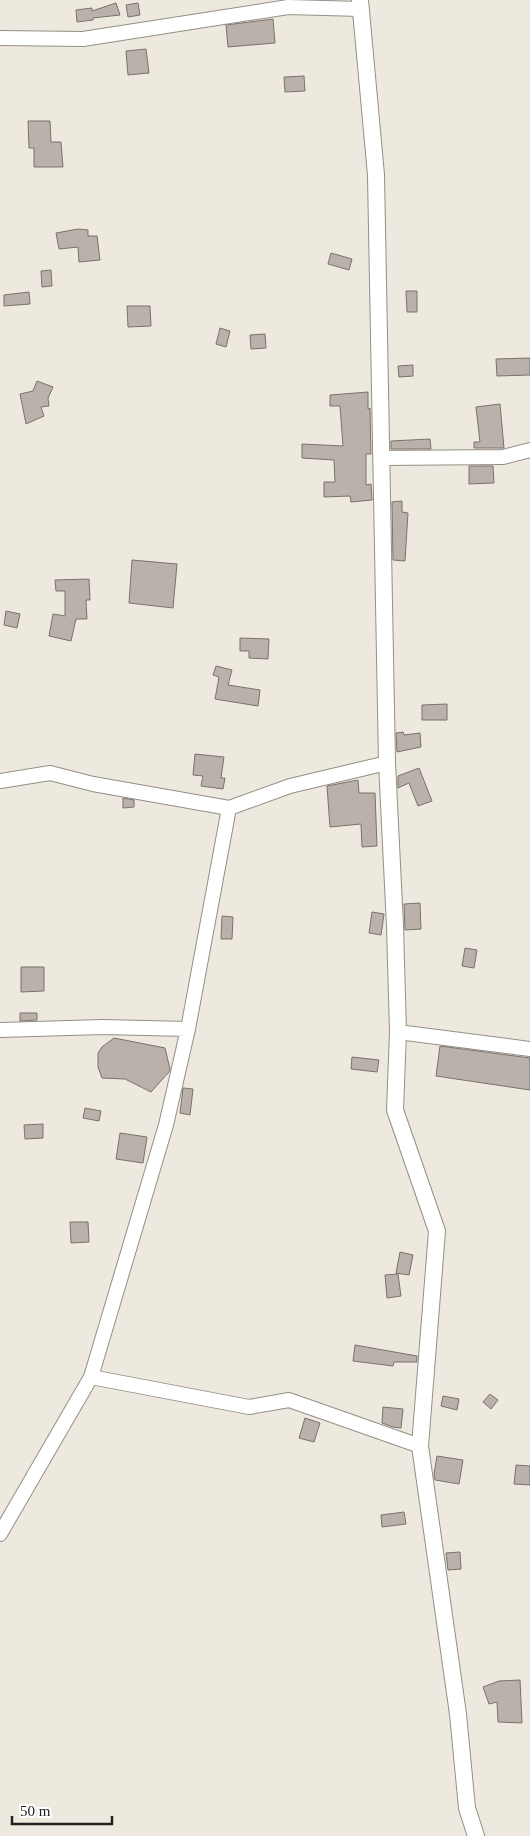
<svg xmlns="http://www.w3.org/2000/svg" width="530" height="1836" font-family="Georgia,serif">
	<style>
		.building { fill: #bbb1ab; stroke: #7b716c }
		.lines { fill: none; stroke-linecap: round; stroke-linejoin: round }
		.minor-casing { stroke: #948f86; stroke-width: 16 }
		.tertiary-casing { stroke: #948f86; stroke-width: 18 }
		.minor { stroke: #fff; stroke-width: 14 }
		.tertiary { stroke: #fff; stroke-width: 16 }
	</style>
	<rect width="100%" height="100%" fill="#eee9df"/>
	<!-- building -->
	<path class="building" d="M116,3L120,15L93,18V20L77,22L76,10L92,8V11Z
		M138,3L140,15L128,17L126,5Z
		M273,19L275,43L228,47L226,25Z
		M146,49L149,73L128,75L126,51Z
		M304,76L305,91L285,92L284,77Z
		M28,121H50L51,142H61L63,167H34V148H29Z
		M78,229L88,230V236H97L100,260L79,262L78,247L59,249L56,233Z
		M331,253L352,259L349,270L328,264Z
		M51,270L52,286L42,287L41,271Z
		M406,291H417V312H407Z
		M29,292L30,304L4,306V295Z
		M127,306H150L151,326L128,327Z
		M220,328L230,331L226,347L216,344Z
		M265,334L266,348L251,349L250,335Z
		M530,358V375L497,376L496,359Z
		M413,365V376L399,377L398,366Z
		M37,381L53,387L48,398L49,406L41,407L44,416L26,424L20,394L33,391Z
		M368,392V409L370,408L371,454H366V485L371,484L372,500L351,502L350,496L324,497V482H335L334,460L302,458V444L343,446L340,406H330V395Z
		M500,404L504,448H474V442H480L476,407Z
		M430,439L431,449H391V441Z
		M469,466H493L494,483L469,484Z
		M402,501V512L408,513L405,561L393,560L392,502Z
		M132,560L177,564L173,608L129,603Z
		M89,579L90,600H86L87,619H76L71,641L49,636L53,614L65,616V591H56L55,580Z
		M6,611L20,614L17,628L4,625Z
		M240,638L269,639L268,659L249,658V651H240Z
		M216,666L232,670L228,685L260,690L258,706L215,699L219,677L213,675Z
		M447,704V720H422V705Z
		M403,732L404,735L420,733L421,747L397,752L396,733Z
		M195,754L224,757L221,778H225L223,789L201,786L203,776L193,775Z
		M419,768L432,801L418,806L409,783L398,788V776Z
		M358,780L359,793H375L377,846L362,847L361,824L330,827L327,786Z
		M123,798L134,800V807L123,808Z
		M420,903L421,929L405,930L404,904Z
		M372,912L384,914L381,935L369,933Z
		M222,916L233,917L232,939H221Z
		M465,948L477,950L474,968L462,966Z
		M21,967H44V991L21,992Z
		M20,1013H37V1020L20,1021Z
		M114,1038L165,1048L170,1069L169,1072L151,1092L125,1079L102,1078L98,1067V1053L102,1047Z
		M440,1046L530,1058V1090L436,1076Z
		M352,1057L379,1060L377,1072L351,1069Z
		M183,1088L193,1089L190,1115L180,1113Z
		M85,1108L101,1111L99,1121L83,1118Z
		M43,1124V1138L25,1139L24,1125Z
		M120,1133L147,1137L143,1163L116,1159Z
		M70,1222H88L89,1242L71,1243Z
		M400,1252L413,1255L409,1275L396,1273Z
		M398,1274L401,1296L387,1298L385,1275Z
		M355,1345L417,1356V1362H394L393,1366L353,1361Z
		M490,1394L498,1400L491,1409L483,1402Z
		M443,1396L459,1399L457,1410L441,1406Z
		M383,1407L403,1409L401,1428L393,1427L382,1423Z
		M305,1418L320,1423L314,1442L299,1438Z
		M437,1456L463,1460L459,1484L435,1480L434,1474Z
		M516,1465L530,1466V1485L514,1484Z
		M404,1512L406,1524L382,1527L381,1515Z
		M460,1552L461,1569L448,1570L446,1553Z
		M520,1680L522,1723L498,1722L497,1702L489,1704L483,1687L499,1681Z"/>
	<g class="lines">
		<defs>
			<path id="minor" d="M0,38L83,39L288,7L361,9
				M381,458L503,457L530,450
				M0,781L50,773L93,784L229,808L188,1029L103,1027L0,1030
				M229,808L290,786L387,763
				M398,1032L530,1049
				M91,1377L249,1407L289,1400L420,1446
				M0,1534L91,1377L166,1125L188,1029"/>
			<path id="tertiary" d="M360,0L376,175L387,763L395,926L398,1032L395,1110L437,1231L420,1446L458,1714L467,1808L476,1836"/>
		</defs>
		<!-- minor casing -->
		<use href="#minor" class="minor-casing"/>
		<!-- tertiary casing -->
		<use href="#tertiary" class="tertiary-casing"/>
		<!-- minor -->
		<use href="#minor" class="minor"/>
		<!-- tertiary -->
		<use href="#tertiary" class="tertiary"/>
	</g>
	<!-- scale -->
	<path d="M12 1816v8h100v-8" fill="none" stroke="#23211e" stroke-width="2.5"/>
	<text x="20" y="1816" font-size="15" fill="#23211e" stroke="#ffffff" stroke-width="4" paint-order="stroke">50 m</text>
</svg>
